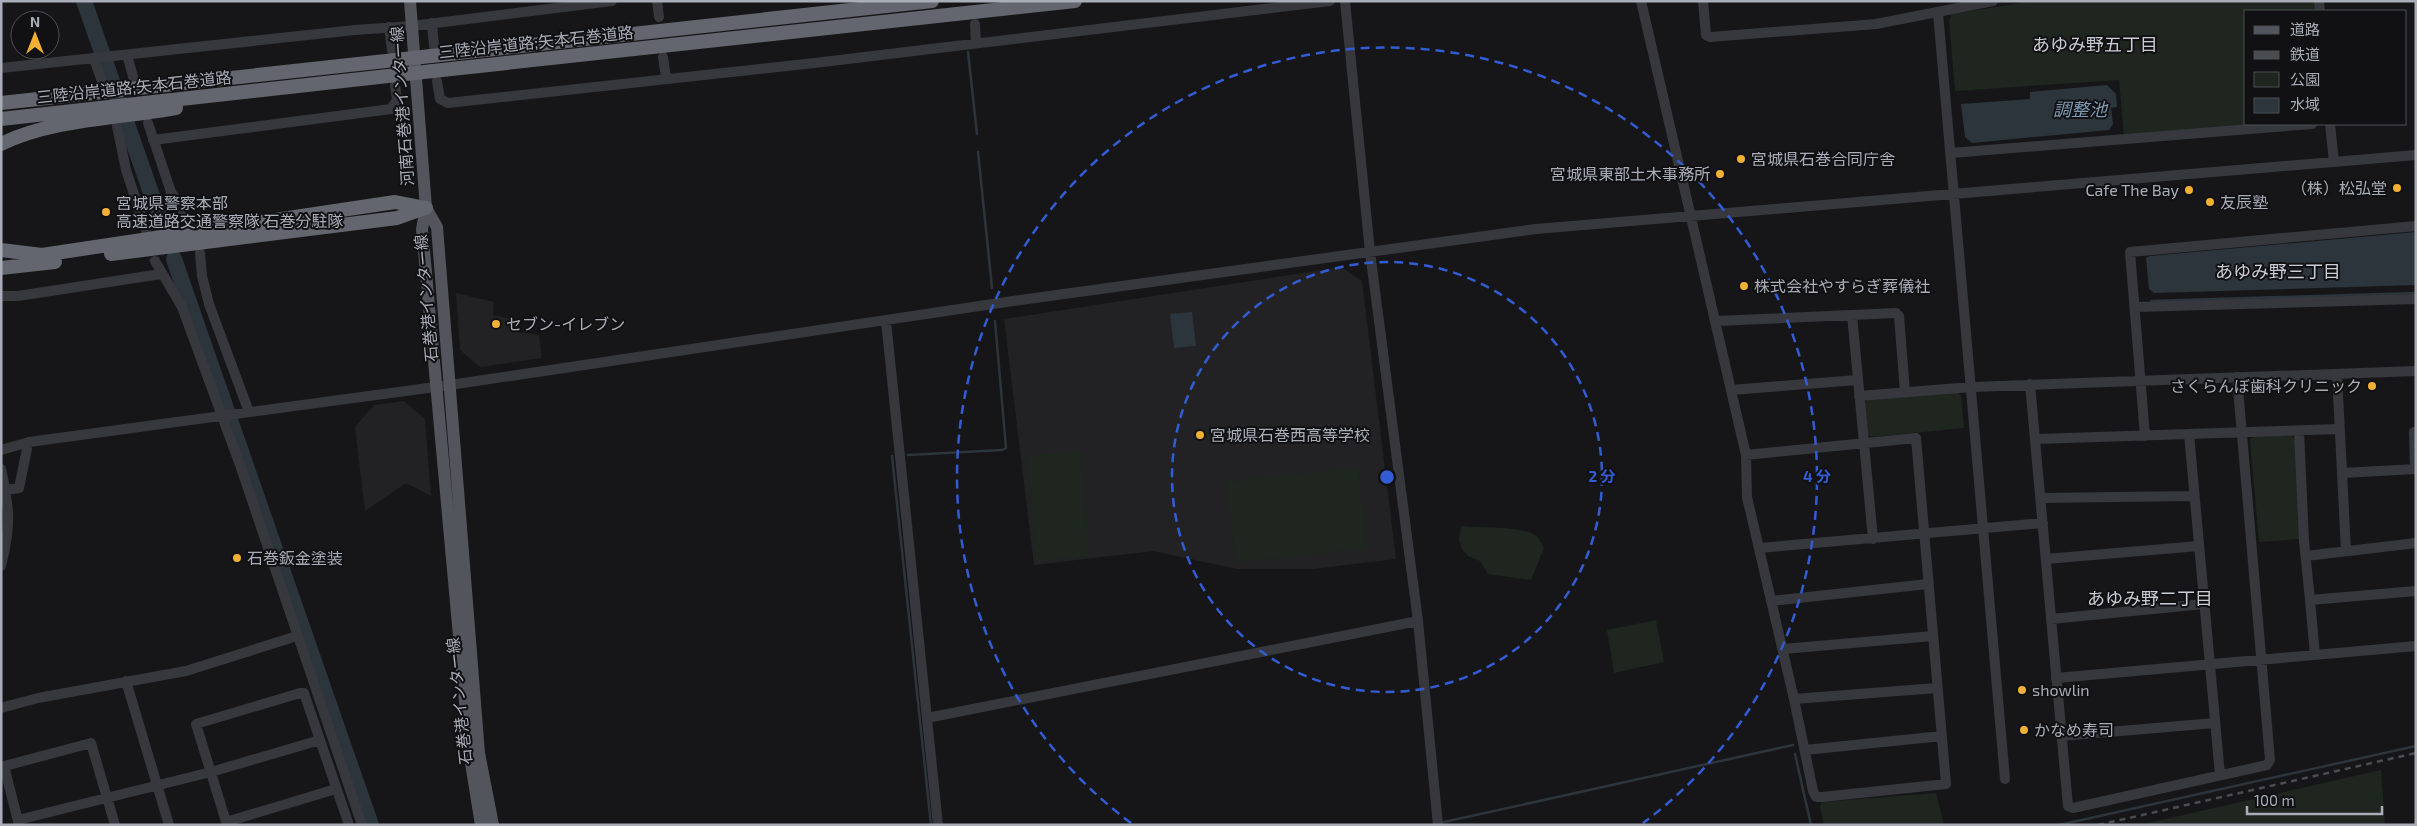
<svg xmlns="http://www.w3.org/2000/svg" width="2417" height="826" font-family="'Exo 2','Noto Sans JP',sans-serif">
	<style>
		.built { fill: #222225 }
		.green { fill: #1e261f }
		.water { fill: #2c353c }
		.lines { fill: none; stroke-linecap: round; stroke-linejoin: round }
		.stream { stroke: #2c353c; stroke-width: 2.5 }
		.river { stroke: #2c353c; stroke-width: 16 }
		.minor-tunnel { stroke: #333438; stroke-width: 10; stroke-dasharray: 10 5; stroke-linecap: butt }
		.minor { stroke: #37383d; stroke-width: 10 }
		.major { stroke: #53555c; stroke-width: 12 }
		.highway { stroke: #63666e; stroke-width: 14 }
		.rail { stroke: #4a4c52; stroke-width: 2.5; stroke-dasharray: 6 5; stroke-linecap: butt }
		.highway-bridge { stroke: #63666e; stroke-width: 14 }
		.ring { fill: none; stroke: #325cd3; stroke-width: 2.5; stroke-dasharray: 9 6 }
		.poi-dot { fill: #f2b134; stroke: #111113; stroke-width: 2 }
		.labels { text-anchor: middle; stroke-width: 4; stroke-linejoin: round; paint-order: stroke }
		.street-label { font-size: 16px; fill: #a8adb8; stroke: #111113 }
		.poi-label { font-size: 16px; fill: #a8adb8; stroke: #111113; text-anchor: start }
		.neighbourhood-label { font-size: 18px; fill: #c9ccd4; stroke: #111113 }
		.water-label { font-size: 18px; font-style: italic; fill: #7f9bb3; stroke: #111113 }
		.centre { fill: #325cd3; stroke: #111113; stroke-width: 2.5 }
		.ring-label { font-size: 15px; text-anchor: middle; font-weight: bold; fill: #325cd3; stroke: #111113; stroke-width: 4; stroke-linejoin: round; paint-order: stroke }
	</style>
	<rect width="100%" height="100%" fill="#161618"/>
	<!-- built -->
	<path class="built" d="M1341,267L1362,281L1396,559L1313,569H1237L1153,551L1034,565L1004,319Z
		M456,293L494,302L493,315L511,319L510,331L539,335L542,358L480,367L460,350Z
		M404,401L425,419L431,496L406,483L365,511L355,427L374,405Z"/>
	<!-- green -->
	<path class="green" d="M2034,1H2315L2316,11H2246V124H2275L2124,137L2119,80L1955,91L1949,20L1952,14Z
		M1956,391L1961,396L1964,428L1871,437L1866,432L1864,405L1868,399Z
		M2291,435L2295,439L2301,539L2259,542L2250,440L2254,436Z
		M1080,451L1090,556L1036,562L1026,456Z
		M1358,467L1367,548L1236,563L1226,482Z
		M1461,526C1478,528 1523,526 1535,535C1539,537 1541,543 1544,548L1531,580L1488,574L1480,561L1468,556L1462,549L1459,540Z
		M1656,620L1664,662L1614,673L1607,630Z
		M2381,770L2385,825H2139Z
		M1936,793L1944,825H1824L1820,807L1822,802Z"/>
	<!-- water -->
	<path class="water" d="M2107,85L2116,94L2117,107L2111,108L2113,124L2109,130L1972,143L1965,137L1961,104L2030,99V92Z
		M2416,232V285L2154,293L2149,289L2146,258L2150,256Z
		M1192,312L1196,346L1174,348L1170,314Z"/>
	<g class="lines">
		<!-- stream -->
		<path class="stream" d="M968,52L977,134
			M978,152L992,288
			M2151,301L2416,293
			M908,455L1002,450L1006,448L995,321
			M892,456L931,825
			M1795,754L1811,825
			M1444,822L1793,745
			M2059,825L2416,746"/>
		<!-- river -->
		<path class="river" d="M84,1L163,227
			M174,259L371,825"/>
		<!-- minor-tunnel -->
		<path class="minor-tunnel" d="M141,215L155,261"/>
		<!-- minor -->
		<path class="minor" d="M657,1L659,17
			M1345,1L1370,252L1418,621L1438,825
			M1641,1L1746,455L1747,497L1794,699L1813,791L1816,797H1822L1946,784L1916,438L1746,455
			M1703,1L1706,35L1710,37L1876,24L1993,1
			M2319,1L2320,11
			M1938,13L2005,779
			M432,23L434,46
			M975,24L976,43
			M389,27L392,50
			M127,55L134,80
			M663,57L666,78
			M94,59L102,81
			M1,68L355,30L412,26L612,1
			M437,81L440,99L448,103L823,62L1330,1
			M148,123L171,192L189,221
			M2330,124L2334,162
			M117,126L126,170L141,215
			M153,140L391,109L397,100L395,85
			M1951,153L2312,124
			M200,253L202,276L209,304L249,412
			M155,261L182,307L240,465L362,825
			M1,296H18L161,274
			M2135,307L2416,299
			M1852,315L1873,539
			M886,321L938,825
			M1716,321L1896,313L1899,316L1905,392
			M2337,374L2346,551
			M2030,384L2068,806L2073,808L2267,765L2270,760L2237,377
			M1731,390L1857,380
			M1859,396L1972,387L2416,371
			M2299,431L2304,541L2310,600
			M2189,434L2220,775
			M2145,436L2130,252L2416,226
			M2036,439L2338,429
			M1,450L29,442L450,385L1013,301L1536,229L2416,155
			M1,469C10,509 11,526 1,566
			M2415,469L2414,432H2416
			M2342,473L2416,469
			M6,490L19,488L27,449
			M2041,498L2193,496
			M1759,548L2043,523
			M2306,556L2416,543
			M2046,559L2199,546
			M1771,601L1928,584
			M2051,619L2204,604
			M1783,649L1933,636
			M2315,655L2310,600L2416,591
			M2056,678L2416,646
			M126,681L169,825
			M1794,699L1937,688
			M1,708L38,698L186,671L297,636
			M927,718L1418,621
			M2061,736L2215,723
			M1805,750L1942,736
			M4,766L19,825
			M1,767L91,743L115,825
			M18,820L211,772L320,740
			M226,822L336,789
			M227,825L196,724L300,693H304L349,825"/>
		<!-- major -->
		<path class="major" d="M410,1L426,208L422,229L470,757L481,825
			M426,208L437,227L479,753L493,825"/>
		<!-- highway -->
		<path class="highway" d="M431,56L932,1
			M433,71L1075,1
			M1,103L395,60
			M1,119L397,75
			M1,144C52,119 121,118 176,108
			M1,250L42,255L395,202L426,208
			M111,254L397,218L425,208
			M1,268L55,262"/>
		<!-- rail -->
		<path class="rail" d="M2098,825L2416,753"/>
		<!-- highway-bridge -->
		<path class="highway-bridge" d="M395,60L431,56
			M397,75L433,71"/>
	</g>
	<!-- distance rings -->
	<g class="ring">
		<circle cx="1387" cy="477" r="215"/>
		<path d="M1131 823A430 430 0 1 1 1643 823"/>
	</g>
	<!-- markers -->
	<g class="poi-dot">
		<circle cx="1741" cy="159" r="5"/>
		<circle cx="1720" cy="174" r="5"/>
		<circle cx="2397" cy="188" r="5"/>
		<circle cx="2189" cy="190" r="5"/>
		<circle cx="2210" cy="202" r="5"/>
		<circle cx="106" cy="212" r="5"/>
		<circle cx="1744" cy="286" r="5"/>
		<circle cx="496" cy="324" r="5"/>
		<circle cx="2372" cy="386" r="5"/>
		<circle cx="1200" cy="435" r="5"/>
		<circle cx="237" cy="558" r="5"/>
		<circle cx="2022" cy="690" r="5"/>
		<circle cx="2024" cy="730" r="5"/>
	</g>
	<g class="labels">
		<!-- street labels -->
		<g class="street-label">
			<text transform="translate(536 42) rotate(-6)" y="6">三陸沿岸道路;矢本石巻道路</text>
			<text transform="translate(134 87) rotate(-6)" y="6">三陸沿岸道路;矢本石巻道路</text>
			<text transform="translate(402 106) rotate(-94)" y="6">河南石巻港インター線</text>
			<text transform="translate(426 298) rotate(-95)" y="6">石巻港インター線</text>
			<text transform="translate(459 701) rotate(-96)" y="6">石巻港インター線</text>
		</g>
		<!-- poi labels -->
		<g class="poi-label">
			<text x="1751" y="165">宮城県石巻合同庁舎</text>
			<text x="1710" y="180" text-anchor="end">宮城県東部土木事務所</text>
			<text x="2387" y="194" text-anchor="end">（株）松弘堂</text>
			<text x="2179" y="196" text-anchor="end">Cafe The Bay</text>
			<text x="2220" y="208">友辰塾</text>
			<text x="116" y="209">宮城県警察本部<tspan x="116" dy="18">高速道路交通警察隊 石巻分駐隊</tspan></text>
			<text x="1754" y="292">株式会社やすらぎ葬儀社</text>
			<text x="506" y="330">セブン-イレブン</text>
			<text x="2362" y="392" text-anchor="end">さくらんぼ歯科クリニック</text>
			<text x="1210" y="441">宮城県石巻西高等学校</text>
			<text x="247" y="564">石巻鈑金塗装</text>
			<text x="2032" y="696">showlin</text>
			<text x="2034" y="736">かなめ寿司</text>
		</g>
		<!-- neighbourhood labels -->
		<g class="neighbourhood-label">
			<text x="2095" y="51">あゆみ野五丁目</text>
			<text x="2278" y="278">あゆみ野三丁目</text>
			<text x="2150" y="605">あゆみ野二丁目</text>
		</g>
		<!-- water labels -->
		<g class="water-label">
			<text x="2080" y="116">調整池</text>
		</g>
	</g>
	<circle cx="1387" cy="477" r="8" class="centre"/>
	<g class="ring-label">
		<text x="1602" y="482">2 分</text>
		<text x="1817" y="482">4 分</text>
	</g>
	<!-- border -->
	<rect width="2417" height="826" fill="none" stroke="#a8adb8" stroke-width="5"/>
	<!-- legend -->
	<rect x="2244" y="10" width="162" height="115" fill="#111113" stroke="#4d4f55"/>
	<rect x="2254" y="26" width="25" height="8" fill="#53555c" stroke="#4d4f55"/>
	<text x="2290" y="35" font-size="15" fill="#a8adb8">道路</text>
	<rect x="2254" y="51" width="25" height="8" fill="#4a4c52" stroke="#4d4f55"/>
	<text x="2290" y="60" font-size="15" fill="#a8adb8">鉄道</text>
	<rect x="2254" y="72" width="25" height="15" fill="#1e261f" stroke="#4d4f55"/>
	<text x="2290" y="85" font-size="15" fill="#a8adb8">公園</text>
	<rect x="2254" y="98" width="25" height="15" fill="#2c353c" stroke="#4d4f55"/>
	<text x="2290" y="110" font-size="15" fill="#a8adb8">水域</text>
	<!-- north arrow -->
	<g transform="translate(35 35)"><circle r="24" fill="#111113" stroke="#4d4f55"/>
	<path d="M0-4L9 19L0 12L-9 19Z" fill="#f2b134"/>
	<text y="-8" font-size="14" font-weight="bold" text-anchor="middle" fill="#a8adb8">N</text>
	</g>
	<!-- scale -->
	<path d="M2247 806v8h135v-8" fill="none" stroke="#a8adb8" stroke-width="2.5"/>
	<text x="2254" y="806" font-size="15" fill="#a8adb8" stroke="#111113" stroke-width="4" paint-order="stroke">100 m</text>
</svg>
